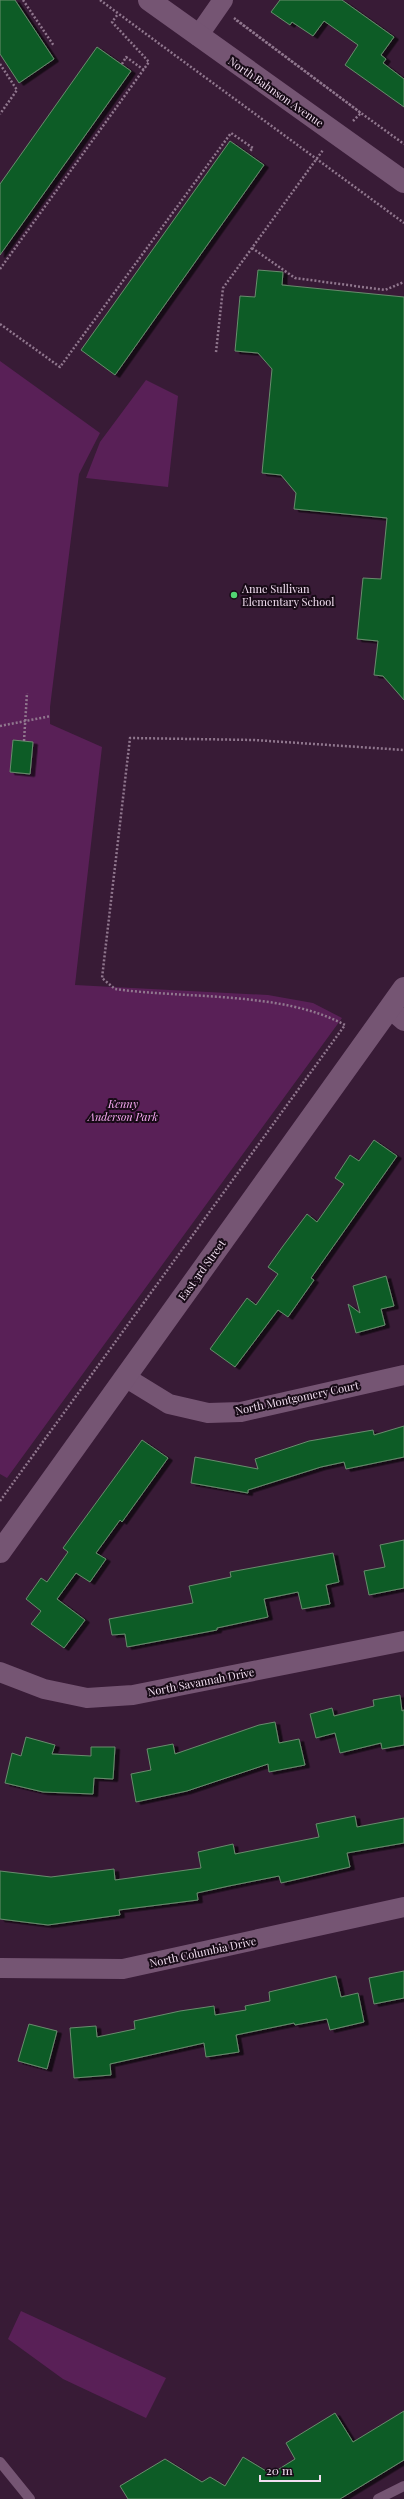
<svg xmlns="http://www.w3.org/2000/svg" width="404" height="2499" font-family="'Playfair Display',serif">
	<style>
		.green { fill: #592057 }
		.building { fill: #0f5c27; stroke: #688c6d; filter: url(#shadow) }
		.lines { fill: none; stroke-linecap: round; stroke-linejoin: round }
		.path { stroke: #90778e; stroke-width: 2.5; stroke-dasharray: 2 2; stroke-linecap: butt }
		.lane { stroke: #755573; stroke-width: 10 }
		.street { stroke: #755573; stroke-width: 20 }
		.secondary { stroke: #755573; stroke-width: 22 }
		.poi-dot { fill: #52d673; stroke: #180b17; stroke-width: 1.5 }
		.labels { text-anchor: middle; stroke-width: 4; stroke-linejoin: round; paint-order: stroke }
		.street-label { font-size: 11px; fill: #f1def0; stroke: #180b17 }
		.poi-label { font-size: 11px; fill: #f1def0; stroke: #180b17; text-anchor: start }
		.park-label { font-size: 11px; font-style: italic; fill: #fcacf7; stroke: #180b17 }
	</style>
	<defs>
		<filter id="shadow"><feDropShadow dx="4.5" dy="2.5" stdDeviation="0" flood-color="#0009"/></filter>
	</defs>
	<rect width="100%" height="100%" fill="#381b36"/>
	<!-- green -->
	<path class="green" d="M0,361L100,433L79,474L50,707V724L102,747L75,985L268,995L313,1003L342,1018L7,1478L0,1474Z
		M146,380L178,396L168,487L86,478L100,442Z
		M21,2311L166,2378L146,2418L63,2379L8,2339Z"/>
	<!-- building -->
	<path class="building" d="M0,0H15L54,59L19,83L0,54Z
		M280,0H342L394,37L381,55L386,59L383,63L404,79V107L345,65L358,45L324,21L313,36L292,22L290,25L271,12Z
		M97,47L131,71L0,255V184Z
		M230,141L264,165L115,375L81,350Z
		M258,270L283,272L282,285L404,297V700L383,676L374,675L378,641L357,639L363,578L381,579L387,518L294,509L296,493L281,475L262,473L272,369L258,353L235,351L240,296L255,297Z
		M13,740L33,742L30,774L10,772Z
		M374,1140L397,1156L311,1278L314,1280L288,1317L278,1310L235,1367L210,1349L247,1298L256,1305L278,1274L268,1267L283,1246L307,1214L317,1222L344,1184L335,1178L350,1155L359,1161Z
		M386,1276L394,1306L381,1309L385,1325L356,1333L348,1304L360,1313L353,1286Z
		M404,1426V1457L346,1469L344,1462L321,1467L248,1490V1493L191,1483L195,1457L258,1469L255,1459L309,1441L373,1430L374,1435Z
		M142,1440L168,1458L122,1522L120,1520L96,1553L106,1559L90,1582L76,1573L57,1599L85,1620L64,1648L31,1624L41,1611L26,1599L41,1578L47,1582L68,1552L63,1548Z
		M404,1540V1588L369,1595L364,1571L385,1567L380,1545Z
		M333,1553L339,1582L326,1585L330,1604L302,1609L298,1592L264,1599L268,1617L217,1628V1630L127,1647L125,1634L112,1635L109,1619L193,1603L189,1586L231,1577L230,1572Z
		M400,1695L402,1711L404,1710V1745L382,1749L381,1743L340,1753L335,1733L316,1738L310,1714L332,1708L334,1716L374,1706L373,1700Z
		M275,1722L279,1743L299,1739L305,1765L269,1772L268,1764L187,1791L136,1802L131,1774L151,1770L147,1749L173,1744L175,1754L259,1725Z
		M26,1737L55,1745L52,1754L91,1756V1747H115L113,1779L94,1778L93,1794L43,1792L5,1783L12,1753L21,1756Z
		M355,1816L357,1827L404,1818V1843L347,1853L350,1867L281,1883L279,1876L229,1886L197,1893L198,1900L119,1910L120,1915L48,1925L0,1919V1871L51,1877L114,1869L115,1880L201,1868L198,1852L233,1844L235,1854L319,1837L316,1824Z
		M404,1971V1998L374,2004L369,1978Z
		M336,1976L341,1997L358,1993L364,2022L330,2030L327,2019L295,2025L294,2023L236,2035L239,2052L206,2057L204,2043L110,2064L111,2075L74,2078L70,2028L96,2026L97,2037L135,2029L134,2021L180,2011L214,2006L215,2015L246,2010L245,2006L270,2001L269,1992Z
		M29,2024L57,2031L47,2069L18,2061Z
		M404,2411V2460L340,2499H128L120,2486L165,2459L202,2482L210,2477L225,2486L243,2457L271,2474L295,2459L286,2443L335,2413L353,2442Z"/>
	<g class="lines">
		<!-- path -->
		<path class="path" d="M23,0L54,46
			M100,0L161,45
			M234,18L361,113L236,20
			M161,45L404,223
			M0,64L17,90L0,114
			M122,64L126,57L144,70
			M353,121L361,113L404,144
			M252,248L295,278L385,290L404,282
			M0,269L149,62L112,22L118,14
			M0,324L60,367L231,133L253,148L249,152
			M216,352L223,288L323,150
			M0,726L51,716
			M24,741L27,693
			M0,1501L345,1025C283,991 186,999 115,989L102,978L130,738L254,740L404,750"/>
		<!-- lane -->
		<path class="lane" d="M0,2462L30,2499
			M378,2499L404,2486"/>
		<!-- street -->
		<path class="street" d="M198,36L223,0
			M390,1009L404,1021
			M125,1377L169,1404L208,1413L241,1412L404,1375
			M0,1672L44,1689L87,1698L133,1695L404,1641
			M0,1968L123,1969L404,1907"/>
		<!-- secondary -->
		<path class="secondary" d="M149,0L404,182
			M0,1552L404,988"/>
	</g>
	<!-- markers -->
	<circle class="poi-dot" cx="234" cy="595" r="4"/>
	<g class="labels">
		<!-- street labels -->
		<g class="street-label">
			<text transform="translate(276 92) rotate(35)" y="4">North Bahnson Avenue</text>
			<text transform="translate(202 1270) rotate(-54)" y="4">East 3rd Street</text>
			<text transform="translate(297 1398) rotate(-12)" y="4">North Montgomery Court</text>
			<text transform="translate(201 1682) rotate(-11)" y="4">North Savannah Drive</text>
			<text transform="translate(203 1952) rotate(-12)" y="4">North Columbia Drive</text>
		</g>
		<!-- poi labels -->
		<g class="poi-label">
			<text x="242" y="593">Anne Sullivan<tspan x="242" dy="13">Elementary School</tspan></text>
		</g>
		<!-- park labels -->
		<g class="park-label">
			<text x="123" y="1108">Kenny<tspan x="123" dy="13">Anderson Park</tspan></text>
		</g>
	</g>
	<!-- scale -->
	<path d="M260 2475v6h60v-6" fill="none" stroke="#f1def0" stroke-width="2"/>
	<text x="266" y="2475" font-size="12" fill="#f1def0" stroke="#180b17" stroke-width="3" paint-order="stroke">20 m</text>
</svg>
